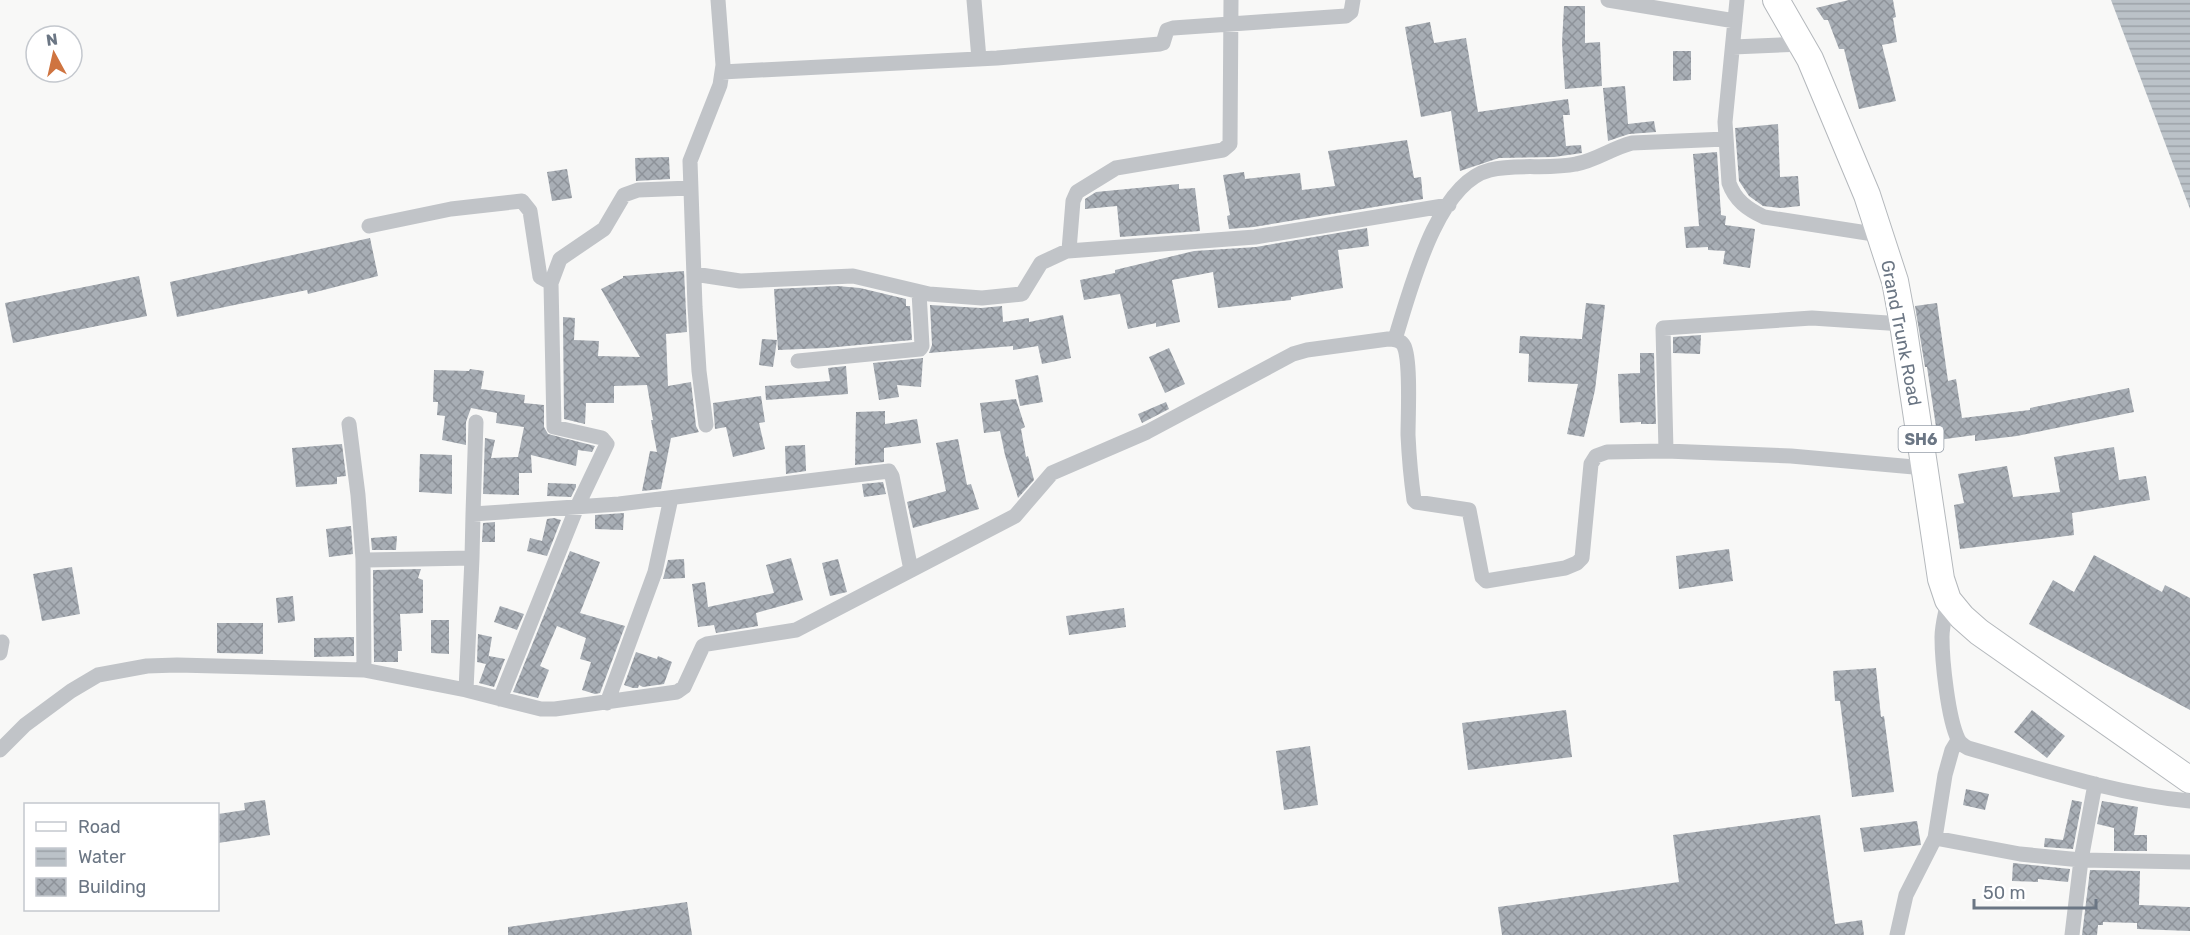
<svg xmlns="http://www.w3.org/2000/svg" width="2190" height="935" viewBox="0 0 2190 935" font-family="Rubik,sans-serif">
	<style>
		.water { fill: url(#water-rules) }
		.building { fill: url(#building-cross-hatch) }
		.lines { fill: none; stroke-linecap: round; stroke-linejoin: round }
		.primary-casing { stroke: #b4b8bc; stroke-width: 28 }
		.minor { stroke: #c1c4c8; stroke-width: 15 }
		.primary { stroke: #fff; stroke-width: 26 }
		.labels { text-anchor: middle; stroke-width: 6; stroke-linejoin: round; paint-order: stroke }
		.shield { fill: #fff; stroke: #979fa9; stroke-width: 1.5 }
		.shield-label { font-size: 16px; font-weight: bold; fill: #6b7684 }
		.street-label { font-size: 18px; fill: #6b7684; stroke: #fff }
	</style>
	<defs>
		<pattern id="water-rules" width="6" height="5" patternUnits="userSpaceOnUse" patternTransform="scale(1.5)"><rect width="6" height="5" fill="#bbc2c8"/><path d="M0 2.5h6" fill="none" stroke="#9ca2a8"/></pattern>
		<pattern id="building-cross-hatch" width="8" height="8" patternUnits="userSpaceOnUse" patternTransform="scale(1.5)"><rect width="8" height="8" fill="#a8aeb5"/><path d="M0 0l8 8M0 8l8-8" fill="none" stroke="#8d9299"/></pattern>
	</defs>
	<rect width="100%" height="100%" fill="#f8f8f7"/>
	<path class="water" d="M2111 0H2190V209Z"/>
	<path class="building" d="M1849 0H1893L1896 17 1893 18 1897 42 1882 45 1896 101 1859 109 1844 49H1839L1828 20H1824L1816 8Z
		M1564 6H1585V43L1600 42 1602 86 1565 89 1562 43Z
		M1430 22 1434 43 1466 38 1478 112 1568 99 1570 115H1563L1566 146 1581 145 1582 153 1554 157 1499 158 1460 171 1451 111 1421 117 1405 27Z
		M1673 51H1691V80L1673 81Z
		M1625 86 1628 124 1654 121 1656 132 1629 134 1608 141 1603 88Z
		M1778 124 1780 177 1798 176 1800 206 1781 208 1763 206 1749 196 1739 181 1735 128Z
		M1407 140 1414 178 1421 177 1423 199 1254 227 1229 229 1227 216 1230 215 1223 175 1244 172 1245 179 1300 173 1302 190 1335 186 1328 151Z
		M1717 152 1721 215 1726 216 1725 225 1755 229 1750 268 1723 264 1725 251 1708 250V247L1686 248 1684 227 1699 226 1693 154Z
		M669 157 670 179 636 181 635 158Z
		M567 169 572 198 552 201 547 172Z
		M1179 184V189L1195 188 1200 231 1120 237 1117 206 1085 209V199L1096 192Z
		M1367 228 1369 246 1338 250 1343 288 1291 297V300L1218 308 1213 272 1172 280 1180 322 1156 327V323L1128 329 1120 294 1084 300 1080 280 1115 273V270L1194 251 1256 247Z
		M370 238 378 276 308 294 307 290 177 317 170 282Z
		M684 271 687 332 666 334 668 386 691 382 696 426 699 432 671 438 661 489 642 491 650 451 657 452 651 420H653L647 385 614 386V403H586L585 424 564 419 563 317 575 318 574 340 599 341 598 356 640 357 601 289 623 278V276Z
		M139 276 147 316 13 343 5 303Z
		M837 286 860 288 906 299V306H910L912 340 826 348 778 350 774 289Z
		M1586 303 1605 305 1595 390 1584 437 1567 434 1578 384 1528 382 1529 354 1519 353 1520 336 1582 339Z
		M1937 303 1948 381 1956 379 1962 418 2030 410V408L2129 388 2134 412 2017 436 1975 441V435L1938 440 1927 367H1925L1915 306Z
		M930 305 981 308 1002 306 1003 322 1029 318V322L1063 315 1071 358 1042 364 1038 346 1013 350V346L929 353 932 345Z
		M1701 335 1700 354 1673 353V337Z
		M762 339 777 340 773 367 759 365Z
		M1169 348 1185 384 1165 393 1149 357Z
		M1640 353H1654L1656 424H1641V422L1620 423 1618 374 1640 373Z
		M923 358 921 387 897 385 899 397 879 400 873 363Z
		M846 366 848 394 766 400 765 386 830 381 828 368Z
		M470 369 484 371 481 389 525 395 524 403 544 405V427L548 434 595 446 592 452 578 450 576 466 531 455 532 473H519V495L483 494 485 438 495 440 491 458 518 457 524 427 496 423 497 413 471 408 466 422V445L442 440 445 416 437 415 438 402H433L434 370 469 371Z
		M1038 375 1043 402 1020 406 1015 380Z
		M761 396 765 422 759 423 765 449 733 457 726 427 715 429 713 403Z
		M1016 399 1025 427 1021 429 1026 457 1028 456 1034 480 1018 498 1005 455 1000 431 984 433 980 403Z
		M1166 402 1169 409 1142 423 1138 414Z
		M885 411V424L917 419 921 443 884 448V462L855 465 856 412Z
		M958 439 967 485 971 484 979 509 913 528 907 502 946 491 936 443Z
		M342 444 346 476 337 477V484L296 487 292 448Z
		M805 445 806 471 786 474 785 446Z
		M2114 447 2119 480 2146 476 2150 500 2072 513 2074 535 1960 549 1954 505 1964 503 1958 474 2007 466 2013 497 2060 492 2054 457Z
		M420 454 452 455V494L419 492Z
		M883 482 886 494 864 497 862 484Z
		M548 483 576 484V487L571 497 547 496Z
		M624 513 623 530 595 529V515Z
		M554 518 561 520 547 556 527 551 530 538 542 541 547 519Z
		M495 522V542H482L483 523Z
		M351 526 353 554 329 557 326 529Z
		M397 536 396 550H372L371 538Z
		M1729 549 1733 581 1679 589 1676 556Z
		M570 551 600 562 580 613 625 626 600 693 595 694 582 690 591 662 580 659 586 638 557 626 540 666 549 670 538 698 513 692Z
		M2094 555 2162 592 2165 585 2190 598V710L2029 624 2053 580 2074 592Z
		M791 558 803 600 756 613 758 626 716 633 714 625 698 627 692 584 705 582 708 607 774 593 766 565Z
		M684 559 685 578 663 579 668 560Z
		M838 559 847 592 830 596 822 563Z
		M72 567 80 614 42 621 33 574Z
		M421 569 418 578 423 580V613L400 614 402 651H398V662H374L373 570Z
		M293 596 295 621 278 623 276 598Z
		M500 606 524 614 517 630 494 622Z
		M1124 608 1126 627 1069 635 1066 616Z
		M431 620H449V654L431 653Z
		M217 623H263V654L217 653Z
		M478 634 492 637 488 660 489 656 505 659 494 687 479 683 486 664 477 662Z
		M354 637V656L314 657V638Z
		M636 652 657 659 658 656 672 662 664 684 643 687 639 685 638 688H633L624 685Z
		M1876 668 1881 717 1884 716 1894 792 1852 797 1840 701H1835L1833 671Z
		M1566 710 1572 757 1468 770 1462 723Z
		M2032 710 2065 736 2047 758 2014 732Z
		M1310 746 1318 805 1284 810 1276 751Z
		M1966 789 1989 794 1985 810 1963 805Z
		M265 800 270 835 218 843V814L245 810 244 803Z
		M2072 800 2082 802 2073 849 2044 847 2045 838 2063 840Z
		M2102 801 2138 807 2134 835H2147V851H2114V828L2097 824Z
		M1820 815 1835 924 1862 920 1864 935H1502L1498 907 1679 882 1673 835Z
		M1917 821 1921 845 1864 852 1860 828Z
		M2013 863 2070 869 2068 882 2038 879V882L2012 881Z
		M2090 870 2140 871 2139 905 2190 907V931L2137 929V923L2103 922V925H2098L2097 935H2082Z
		M687 902 692 935H508V927Z"/>
	<g class="lines">
		<defs>
			<path id="primary" d="M1776 0 1810 59 1867 195 1880 235 1895 281 1903 324 1941 579 1948 600 1962 617 1979 632 2190 780"/>
		</defs>
		<use href="#primary" class="primary-casing"/>
		<path class="minor" d="M974 0 979 59
			M1608 0 1735 21
			M1737 0 1725 122 1729 183C1735 200 1747 209 1764 217L1880 235
			M1733 47 1802 44
			M722 72 997 58 1160 44 1163 43 1167 30 1173 28 1346 16 1351 12 1353 0
			M369 226 451 209 522 201 530 211 540 277 551 283
			M1068 251 1255 237 1449 205
			M694 274 740 281 853 276 929 294 982 298 1022 294 1041 263 1069 250 1073 201 1077 192 1116 168 1223 150 1230 144 1231 0
			M1903 324 1812 318 1663 328 1666 451 1791 456 1925 468
			M1395 339C1410 292 1436 183 1490 170 1517 163 1548 170 1576 164 1595 161 1612 148 1632 143L1726 139
			M798 361 920 349 922 346 919 292
			M349 424 358 495 363 559 367 560 472 558 466 690
			M706 425 699 371 695 307 690 161 720 85 723 65 718 0
			M473 514 476 422
			M472 558 473 514 619 504 889 471 892 476 911 570
			M363 559 364 670
			M1948 600C1946 612 1942 625 1942 637 1942 661 1948 718 1958 739 1960 743 1964 746 1968 748 2041 769 2114 794 2190 801
			M0 653 2 642
			M500 699 577 507 607 444 602 438 554 427 551 283 560 259 604 229 624 195 638 190 691 188
			M607 703 655 572 671 498
			M0 750 25 725 71 691 98 675 147 666 177 665 364 670 466 690 541 709H555L677 692 684 687 703 646 707 644 796 630 1015 516 1052 473 1147 432 1293 354 1307 350 1388 339C1394 339 1401 340 1404 346 1411 361 1408 416 1408 435 1409 456 1411 479 1414 500L1416 502 1469 510 1482 577 1486 581 1565 568 1577 563 1582 558 1591 464 1596 456 1607 452 1666 451
			M1935 838 2020 854 2081 860 2190 862
			M1897 935 1906 895 1935 838 1945 775 1952 750 1958 740
			M2072 935 2081 860 2095 784"/>
		<use href="#primary" class="primary"/>
	</g>
	<g class="labels">
		<rect class="shield" x="1898.5" y="426" width="45" height="26" rx="4.5"/>
		<g class="shield-label">
			<text x="1921" y="445">SH6</text>
		</g>
		<g class="street-label">
			<text transform="translate(1901 333) rotate(79)" y="6">Grand Trunk Road</text>
		</g>
	</g>
	<rect x="24" y="803" width="195" height="108" fill="#ffffff" stroke="#c4c8ce" stroke-width="1.5"/>
	<rect x="36" y="822" width="30" height="9" fill="#ffffff" stroke="#c4c8ce" stroke-width="1.5"/>
	<text x="78" y="833" font-size="18" fill="#6b7684">Road</text>
	<rect x="36" y="848" width="30" height="18" fill="url(#water-rules)" stroke="#c4c8ce" stroke-width="1.5"/>
	<text x="78" y="863" font-size="18" fill="#6b7684">Water</text>
	<rect x="36" y="878" width="30" height="18" fill="url(#building-cross-hatch)" stroke="#c4c8ce" stroke-width="1.5"/>
	<text x="78" y="893" font-size="18" fill="#6b7684">Building</text>
	<g transform="translate(54 54) rotate(352)"><circle r="28" fill="#ffffff" stroke="#c4c8ce" stroke-width="1.5"/>
	<path d="M0-4.5L10 22L0 15L-10 22Z" fill="#cf7440"/>
	<text y="-9" font-size="16" font-weight="bold" text-anchor="middle" fill="#6b7684">N</text>
	</g>
	<path d="M1974 899v9h122v-9" fill="none" stroke="#6b7684" stroke-width="3"/>
	<text x="1983" y="899" font-size="18" fill="#6b7684" stroke="#ffffff" stroke-width="4.5" paint-order="stroke">50 m</text>
</svg>
